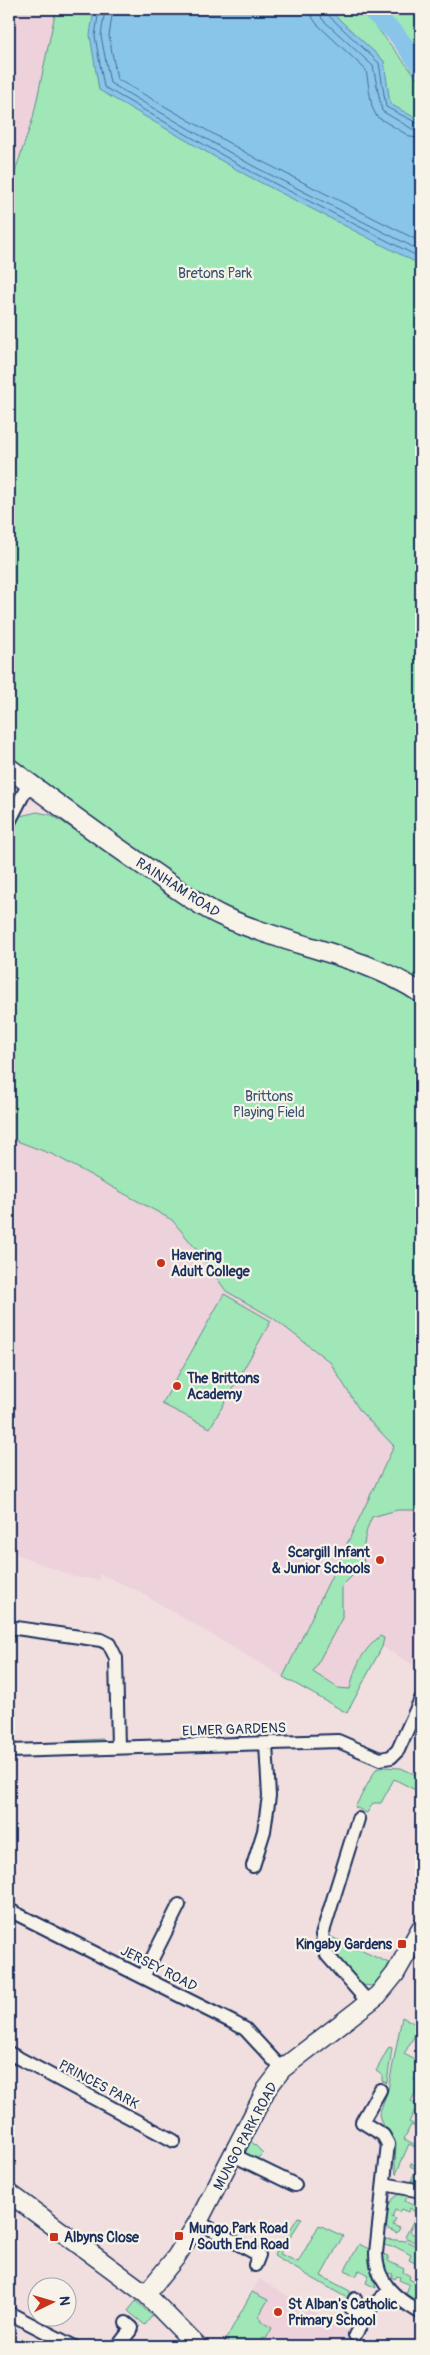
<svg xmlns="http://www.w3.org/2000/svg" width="430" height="2355" viewBox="0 0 430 2355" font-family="Pangolin,sans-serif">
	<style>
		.built { fill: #edd1db }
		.green { fill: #9fe7b6; stroke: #5d8b8a }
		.water { fill: #89c5e9; stroke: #5d89b1 }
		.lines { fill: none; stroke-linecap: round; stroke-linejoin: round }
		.shore { stroke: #476b96; stroke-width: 1 }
		.river { stroke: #89c5e9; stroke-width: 18 }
		.street-casing { stroke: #1b2f5e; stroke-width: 16 }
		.secondary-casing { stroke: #1b2f5e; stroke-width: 21 }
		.primary-casing { stroke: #1b2f5e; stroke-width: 22 }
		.street { stroke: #f7f3e8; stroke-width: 12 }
		.secondary { stroke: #f7f3e8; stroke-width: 18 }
		.primary { stroke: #f7f3e8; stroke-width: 19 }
		.poi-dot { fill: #c8321e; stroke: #f7f3e8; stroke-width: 2 }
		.labels { text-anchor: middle; stroke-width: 4.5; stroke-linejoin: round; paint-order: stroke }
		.park-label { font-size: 14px; fill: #355470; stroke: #f7f3e8 }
		.street-label { font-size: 14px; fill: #1b2f5e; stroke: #f7f3e8 }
		.poi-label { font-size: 14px; font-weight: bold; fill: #1b2f5e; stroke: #f7f3e8; text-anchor: start }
	</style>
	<rect width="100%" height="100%" fill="#f1dfe0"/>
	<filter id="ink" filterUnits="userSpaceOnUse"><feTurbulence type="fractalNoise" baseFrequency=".02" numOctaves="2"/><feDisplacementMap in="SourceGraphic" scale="10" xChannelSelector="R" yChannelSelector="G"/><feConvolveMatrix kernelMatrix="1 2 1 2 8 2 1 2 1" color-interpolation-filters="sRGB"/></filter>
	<g filter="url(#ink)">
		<path class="built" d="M13 9H56L33 118 20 157 9 154V26Z
			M9 1138 54 1155 172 1220 197 1250 226 1291 273 1318 330 1362 360 1411 421 1473V1669L382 1647 347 1713 283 1677 138 1591 100 1574 99 1580 74 1577 9 1551Z
			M259 2279 361 2339 375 2346H222Z"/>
		<path class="green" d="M56 9H362L421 83V988L206 900 44 784 9 756V189L33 118Z
			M379 9H421V52Z
			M37 812 52 815 176 897 244 935 364 974 421 1003V1508L419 1510H397L372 1517C363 1535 362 1553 365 1572L355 1573 342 1586V1618L313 1672 338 1688 350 1689C356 1664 361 1653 380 1636L384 1638 382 1647 347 1713 283 1677 394 1446 360 1411 330 1362 273 1318 226 1291 197 1250 172 1220 54 1155 9 1138V837L20 816Z
			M224 1294 271 1321 210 1428 162 1404Z
			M103 1739V1744L66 1745V1741Z
			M384 1767 401 1768 421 1777V1793L394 1779 381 1803H373L367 1813 355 1807 376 1769Z
			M329 1936 391 1964 373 1986 362 1985 331 1949Z
			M402 2017 420 2026 404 2054 421 2063 414 2080 421 2084V2086H419L411 2101 421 2106V2108L417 2106 409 2122 421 2128V2130L411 2125 404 2139 420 2147 421 2145V2150L409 2144 396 2174 395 2165 396 2144 381 2122 379 2114 388 2090Z
			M389 2047 392 2048 387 2083 382 2081V2075L376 2071Z
			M251 2141 263 2153 255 2161 243 2155Z
			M411 2163 421 2169 420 2179 411 2181 416 2169 410 2166Z
			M400 2194 408 2195 405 2201 415 2206 418 2201 421 2203V2218L418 2216 410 2232 417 2236 414 2242 405 2237 417 2214 410 2208 408 2212 401 2209 399 2212 395 2210 392 2217 396 2219 393 2225 400 2228 397 2233 386 2228C387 2215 386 2199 400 2194Z
			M298 2217 302 2218 280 2254 298 2262 319 2225 343 2236 321 2276 350 2291 347 2298 274 2256Z
			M385 2239 407 2241 421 2249V2263L419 2265 409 2260 411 2255 394 2246 392 2247 384 2245Z
			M359 2244 369 2249 370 2267 376 2288 366 2283 369 2275 359 2270 355 2276 345 2270Z
			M383 2254 388 2256V2261L404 2269 403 2272 410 2276 409 2279 415 2282 421 2271 417 2285 421 2287V2295L418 2294 415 2300 406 2294 409 2285 399 2280 400 2277 397 2276 395 2279 391 2277 393 2274 386 2273Z
			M252 2292 268 2300 258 2317 261 2319 260 2321 272 2328 266 2339 263 2338 258 2346H222Z
			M136 2301 152 2316 145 2325 128 2311Z"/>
		<path class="water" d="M94 9H328L384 61 390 104 421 121V265L248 176 99 90 90 35Z"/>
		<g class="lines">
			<path class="shore" d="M99 9 95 36 104 87 250 171 421 258
				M105 9 101 36 110 83 253 166 421 251
				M113 9 109 36 117 79 257 159 421 242
				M311 9 312 17 317 24 366 70 372 107 377 117 411 137 421 139
				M319 9 322 19 373 66 382 111 414 130 421 131
				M325 9 327 14 379 63 386 107 421 125"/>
			<path class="river" d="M369 9 396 34 421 67"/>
			<defs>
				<path id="street" d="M9 822 29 783
					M9 1627 101 1640 109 1644 116 1658 118 1747
					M9 1751 338 1741 380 1759 391 1757 398 1750 421 1699
					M358 1819 322 1935 327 1955 368 2002
					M253 1866 264 1831 269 1796 266 1744
					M9 1910 236 2024 245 2029 282 2069
					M143 1977 179 1905
					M9 2053 174 2141
					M380 2090 362 2122 383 2135 388 2144 376 2253C376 2284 397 2299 421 2313
					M233 2155 295 2185
					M384 2184 421 2191
					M198 2222 259 2255 255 2265
					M355 2299 351 2308 366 2316
					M9 2313 73 2346
					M355 2335 372 2306 389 2291
					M118 2346 132 2328 126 2323"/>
				<path id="secondary" d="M9 2193 146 2294 197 2346
					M146 2294 176 2257 198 2222 266 2090 282 2069 378 1995 395 1974 421 1928"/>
				<path id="primary" d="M9 768C54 802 100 836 147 868 172 885 196 904 224 917 288 946 362 954 421 993"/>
			</defs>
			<use href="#street" class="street-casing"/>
			<use href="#secondary" class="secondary-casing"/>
			<use href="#primary" class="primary-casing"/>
			<use href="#street" class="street"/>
			<use href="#secondary" class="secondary"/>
			<use href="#primary" class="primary"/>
		</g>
	</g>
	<g class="poi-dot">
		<circle cx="161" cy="1263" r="5"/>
		<circle cx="177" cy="1386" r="5"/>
		<circle cx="380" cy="1560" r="5"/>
		<rect x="397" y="1939" width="10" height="10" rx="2.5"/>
		<rect x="174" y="2231" width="10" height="10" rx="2.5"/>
		<rect x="49" y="2232" width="10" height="10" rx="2.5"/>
		<circle cx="278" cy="2312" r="5"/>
	</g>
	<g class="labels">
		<g class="park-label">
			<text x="215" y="278">Bretons Park</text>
			<text x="269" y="1101">Brittons<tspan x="269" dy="16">Playing Field</tspan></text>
		</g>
		<g class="street-label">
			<text transform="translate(178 887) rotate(33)" y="5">RAINHAM ROAD</text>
			<text transform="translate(234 1729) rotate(-2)" y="5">ELMER GARDENS</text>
			<text transform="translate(159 1968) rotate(27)" y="5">JERSEY ROAD</text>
			<text transform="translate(99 2084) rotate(28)" y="5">PRINCES PARK</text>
			<text transform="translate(245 2136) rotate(-62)" y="5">MUNGO PARK ROAD</text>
		</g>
		<g class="poi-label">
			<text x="171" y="1260">Havering<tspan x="171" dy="16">Adult College</tspan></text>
			<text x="187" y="1383">The Brittons<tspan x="187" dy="16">Academy</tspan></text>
			<text x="370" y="1557" text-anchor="end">Scargill Infant<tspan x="370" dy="16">&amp; Junior Schools</tspan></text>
			<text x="392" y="1949" text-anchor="end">Kingaby Gardens</text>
			<text x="189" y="2233">Mungo Park Road<tspan x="189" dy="16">/ South End Road</tspan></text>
			<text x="64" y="2242">Albyns Close</text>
			<text x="288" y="2309">St Alban's Catholic<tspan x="288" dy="16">Primary School</tspan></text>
		</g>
	</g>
	<rect width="430" height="2355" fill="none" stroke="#f7f3e8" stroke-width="30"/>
	<rect x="15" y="15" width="400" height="2325" fill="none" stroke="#1b2f5e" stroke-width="2" filter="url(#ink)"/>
	<g transform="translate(52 2302) rotate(85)"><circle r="24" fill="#f7f3e8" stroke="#9fa5b1"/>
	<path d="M0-4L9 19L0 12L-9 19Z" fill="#c8321e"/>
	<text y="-8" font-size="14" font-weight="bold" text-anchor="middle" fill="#1b2f5e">N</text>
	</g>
</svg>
